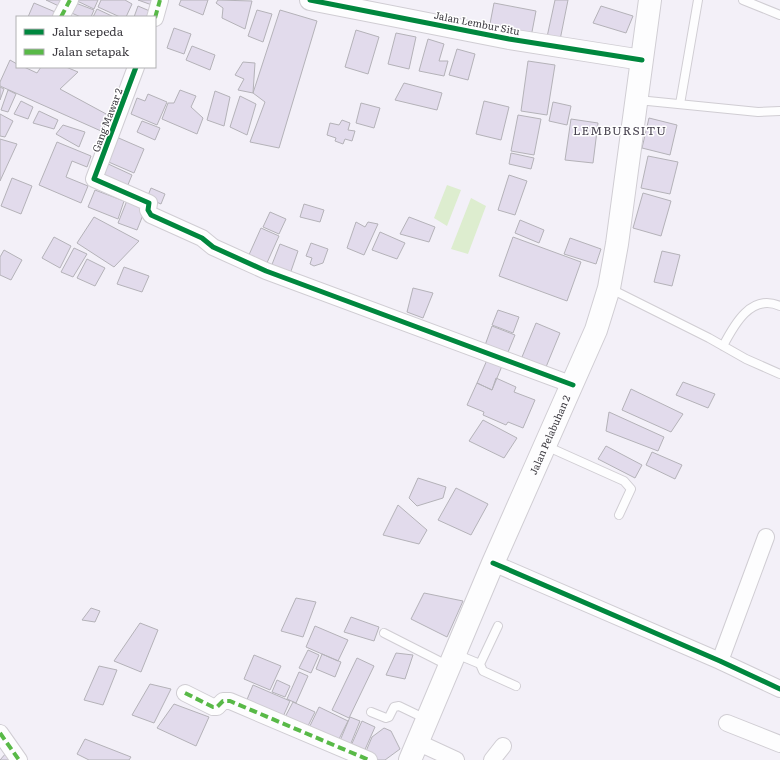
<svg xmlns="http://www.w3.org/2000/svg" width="780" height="760" viewBox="0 0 780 760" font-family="Literata,serif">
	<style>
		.green { fill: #ddedcf }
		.building { fill: #e2dbec; stroke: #b4b2b8 }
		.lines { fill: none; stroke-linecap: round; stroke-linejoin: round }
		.service-casing { stroke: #d0cdd3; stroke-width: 10 }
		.minor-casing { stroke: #d0cdd3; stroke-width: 18 }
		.tertiary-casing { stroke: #d0cdd3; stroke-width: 22 }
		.secondary-casing { stroke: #d0cdd3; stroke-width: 24 }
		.service { stroke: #fdfdfe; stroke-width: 8 }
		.minor { stroke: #fdfdfe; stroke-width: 16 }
		.tertiary { stroke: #fdfdfe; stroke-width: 20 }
		.secondary { stroke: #fdfdfe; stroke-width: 22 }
		.quiet { stroke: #58b947; stroke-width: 4; stroke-dasharray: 8 4; stroke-linecap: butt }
		.cycleway-casing { stroke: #fff; stroke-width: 8 }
		.cycleway { stroke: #00873e; stroke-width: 5 }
		.labels { text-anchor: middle; stroke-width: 3; stroke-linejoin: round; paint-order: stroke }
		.street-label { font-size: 10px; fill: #3d3b41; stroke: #fff }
		.quarter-label { font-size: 12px; letter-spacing: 1px; fill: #494451; stroke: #fff }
	</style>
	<rect width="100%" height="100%" fill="#f3f0f8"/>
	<path class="green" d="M447 185 461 190 447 226 434 218Z
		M471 198 486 206 468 254 451 249Z"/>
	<path class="building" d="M46 0H67L63 8Z
		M75 0H98L94 9Z
		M101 0H125L132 4 126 17H120L98 7Z
		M138 0H153L152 5Z
		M181 0H208L203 15 179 5Z
		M218 0 252 1 245 29 222 18 223 8 216 3Z
		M555 0H568L560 40 547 37Z
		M73 2 94 10 91 17H81L69 12Z
		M34 3 60 14 58 17H28Z
		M494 3 536 11 531 37 489 29Z
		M138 6 152 12 150 17H134Z
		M601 6 633 16 626 33 593 23Z
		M97 9 114 17H93Z
		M257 10 272 14 263 42 248 36Z
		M280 10 317 21 279 148 250 142 265 102 253 93Z
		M174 28 191 34 184 54 167 48Z
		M356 30 379 37 368 74 345 67Z
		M396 33 416 37 409 69 388 64Z
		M428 39 444 44 439 61H448L444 76 419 71Z
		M192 46 215 55 210 70 186 60Z
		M457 49 475 54 468 80 449 75Z
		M10 60 17 64V67H24L37 73 41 67H66L78 72 60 89 108 115 101 131 0 86V82Z
		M528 61 555 65 547 115 521 111Z
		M243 62 255 63 253 93 238 90 244 79 235 75Z
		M404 83 442 93 437 110 395 100Z
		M0 87 4 89 0 100Z
		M8 90 16 94 8 112 1 110Z
		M180 90 196 96 191 107 203 118 197 134 162 119 168 103H174Z
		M215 91 230 97 224 126 207 120Z
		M148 94 167 102 157 125 131 114 137 98 145 101Z
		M240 96 256 104 247 135 230 127Z
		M21 101 33 107 28 119 14 114Z
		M484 101 509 107 501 140 476 134Z
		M553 102 571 106 567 125 549 121Z
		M361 103 380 108 374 128 356 123Z
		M39 111 58 120 54 129 33 123Z
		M0 114 13 121 5 137 0 136Z
		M518 115 541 119 534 155 511 151Z
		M649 118 677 125 670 155 642 148Z
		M571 119 598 123 593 163 565 160Z
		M342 120 350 123 348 130 355 131 352 141 345 139 343 144 335 141 336 138 327 135 330 123 339 125Z
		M142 121 160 128 155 140 137 132Z
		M63 125 85 132 79 147 56 134Z
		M114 136 144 149 134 173 104 160Z
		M0 139 17 144 0 181Z
		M57 142 91 156 87 167 72 161 66 177 88 186 81 203 39 185Z
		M511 153 534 158 531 169 509 164Z
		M648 156 678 162 670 194 641 188Z
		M104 162 132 175 125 192 97 179Z
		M509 175 527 181 515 215 498 210Z
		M12 178 32 186 21 214 1 206Z
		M151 188 165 194 161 204 147 198Z
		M95 190 124 201 118 219 88 207Z
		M643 193 671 201 661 236 633 228Z
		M128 198 147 205 137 230 118 223Z
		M304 204 324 210 320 222 300 217Z
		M270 212 286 219 279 234 263 227Z
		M94 217 139 241 114 267 77 243Z
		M409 217 435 227 429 242 400 234Z
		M520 220 544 230 539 243 515 233Z
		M356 222 365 227 368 222 378 224 364 255 347 248Z
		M261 228 279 236 266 265 248 257Z
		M380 232 405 243 397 259 372 250Z
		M54 237 71 246 60 268 42 258Z
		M513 237 581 262 567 301 499 276Z
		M570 238 601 249 596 264 564 254Z
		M311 243 328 249 323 263 314 266 310 264 312 258 306 256Z
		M280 244 298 251 290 274 271 267Z
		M74 248 87 254 73 277 61 272Z
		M4 250 22 260 11 280 0 275V257Z
		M662 251 680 255 672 286 654 282Z
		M87 259 105 268 95 286 77 278Z
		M124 267 149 276 142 292 117 284Z
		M413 288 433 293 423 318 407 312Z
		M498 310 519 317 513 333 492 325Z
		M536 323 560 333 546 367 522 357Z
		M492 326 515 335 506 357 484 348Z
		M487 360 502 366 492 390 477 383Z
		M496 378 516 387 514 392 535 400 523 428 508 422 506 425 483 415 484 412 467 405 477 383 492 390Z
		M683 382 715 394 708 408 676 395Z
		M631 389 683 414 671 432 622 410Z
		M609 412 664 437 658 451 606 431Z
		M483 420 517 438 504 458 469 441Z
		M606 446 642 465 635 478 598 459Z
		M652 452 682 465 675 479 646 465Z
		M418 478 446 487 443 498 417 506 409 498Z
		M456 488 488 504 471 535 438 520Z
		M398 505 427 530 419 544 383 535Z
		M424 593 463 601 447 637 411 619Z
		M296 598 316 602 303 637 281 631Z
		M91 608 100 611 95 622 82 620Z
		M351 617 379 627 374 641 344 632Z
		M140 623 158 630 141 672 114 661Z
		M315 626 348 640 338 661 306 647Z
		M308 650 319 655 311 673 299 668Z
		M396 653 413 655 405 679 386 675Z
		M322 654 341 662 335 677 316 669Z
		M254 655 281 666 270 690 244 679Z
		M357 658 374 666 349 718 332 710Z
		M99 666 117 670 103 705 84 700Z
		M299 672 308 676 296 703 287 699Z
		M277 680 290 686 285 697 272 692Z
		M150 684 171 689 154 723 132 715Z
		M253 685 290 701 282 719 246 702Z
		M293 702 315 712 306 730 284 719Z
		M174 704 209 717 196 746 157 728Z
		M319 707 348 721 337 743 308 730Z
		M350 717 360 721 349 748 339 743Z
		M362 721 375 727 363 754 350 748Z
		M384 728 391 731 400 749 385 760H373L364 756 372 737Z
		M85 739 131 757 129 760H89L77 754Z
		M7 752 14 760H0Z"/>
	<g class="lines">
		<defs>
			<path id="service" d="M743 0 780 15
				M638 100 758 112 780 111
				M680 104 698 0
				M609 288 709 338 746 359 780 374
				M723 346C734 325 751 293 780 306
				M546 446 624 481 631 489 619 515
				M384 633 449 666
				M456 654 480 664 483 671 516 686
				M480 664 498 626
				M371 712 386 718 389 717 394 707 399 706 426 719"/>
			<path id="minor" d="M61 17 70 0
				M155 18 160 0
				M136 67 94 179 149 203 148 210 151 215 202 238 213 247 266 271 573 385
				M493 563 720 661 780 689
				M720 661 766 537
				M185 693 213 707H217L223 701H230L369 760
				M727 723 780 744
				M0 733 19 760
				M417 742 456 760
				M492 760 503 746"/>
			<path id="tertiary" d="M310 0 509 39 642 60"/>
			<g id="secondary">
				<path id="s1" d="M410 760 493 563 596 330 609 288 617 244 650 0"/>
			</g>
		</defs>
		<use href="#service" class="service-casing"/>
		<use href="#minor" class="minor-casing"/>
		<use href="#tertiary" class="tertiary-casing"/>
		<use href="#secondary" class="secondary-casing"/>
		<use href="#service" class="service"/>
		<use href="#minor" class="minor"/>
		<use href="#tertiary" class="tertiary"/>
		<use href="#secondary" class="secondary"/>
		<path class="quiet" d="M61 17 70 0
			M155 18 160 0
			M185 693 213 707H217L223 701H230L369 760
			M0 733 19 760"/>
		<defs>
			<path id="cycleway" d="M310 0 509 39 642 60
				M136 67 94 179 149 203 148 210 151 215 202 238 213 247 266 271 573 385
				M493 563 720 661 780 689"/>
		</defs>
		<use href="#cycleway" class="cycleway-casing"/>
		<use href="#cycleway" class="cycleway"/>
	</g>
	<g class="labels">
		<g class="street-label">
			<text transform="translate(477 23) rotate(11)" y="4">Jalan Lembur Situ</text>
			<text transform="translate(107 120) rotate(-69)" y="4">Gang Mawar 2</text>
			<text dy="4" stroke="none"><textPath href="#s1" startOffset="354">Jalan Pelabuhan 2</textPath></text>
		</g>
		<g class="quarter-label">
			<text x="620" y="135">LEMBURSITU</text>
		</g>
	</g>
	<rect x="16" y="16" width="140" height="52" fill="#ffffff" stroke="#b1b1b3"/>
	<rect x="24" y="29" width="20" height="6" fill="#00873e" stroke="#b1b1b3"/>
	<text x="52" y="36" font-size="12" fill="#3d3b41">Jalur sepeda</text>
	<rect x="24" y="49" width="20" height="6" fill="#58b947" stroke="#b1b1b3"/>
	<text x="52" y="56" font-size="12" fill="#3d3b41">Jalan setapak</text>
</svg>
